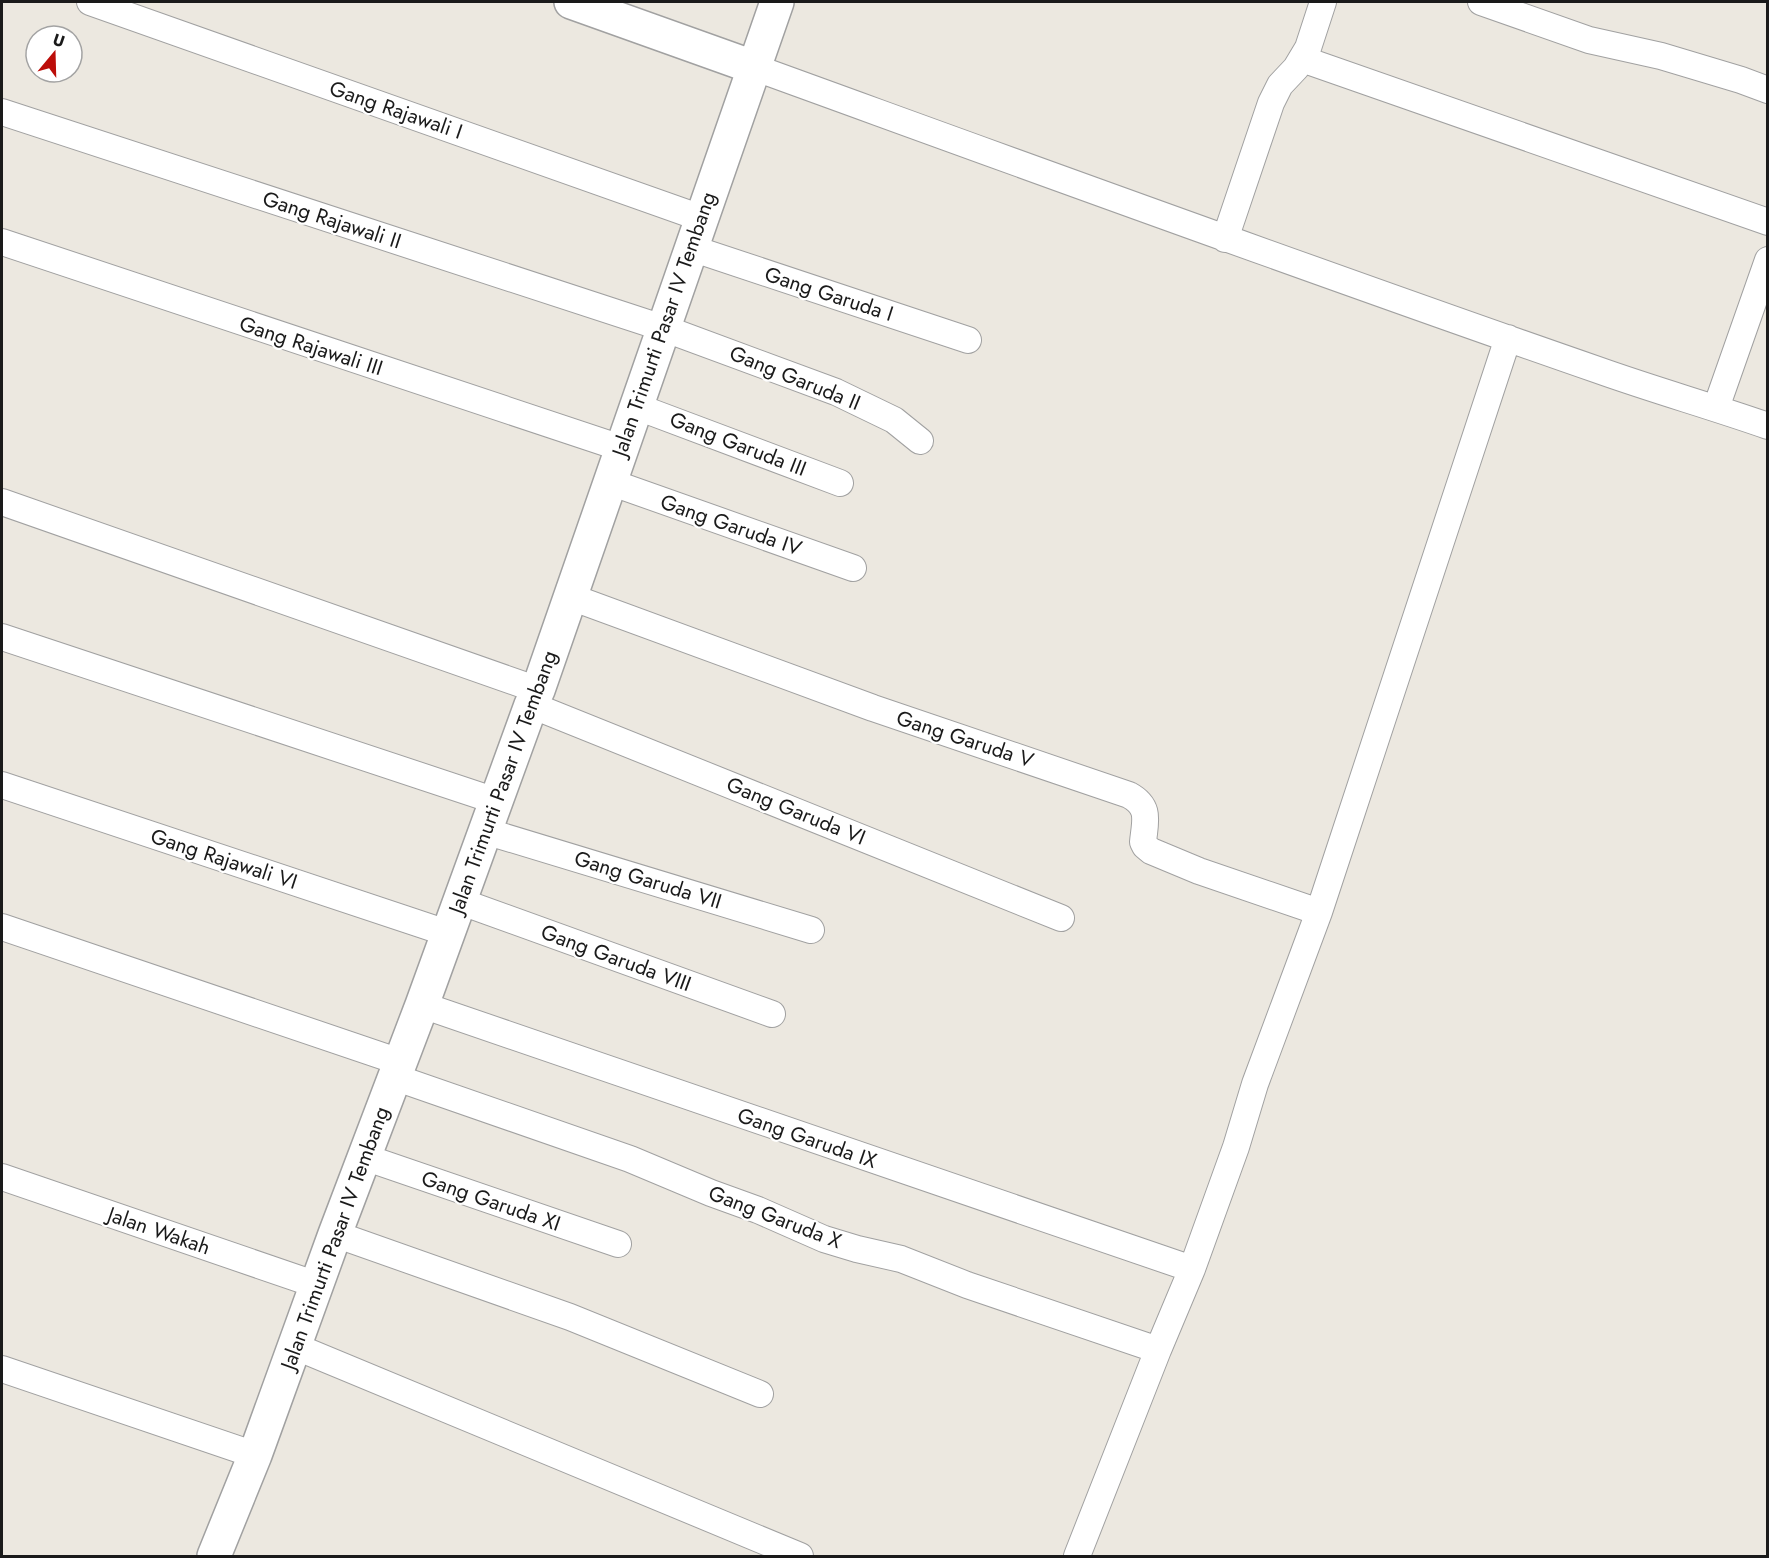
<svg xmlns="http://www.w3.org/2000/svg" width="1769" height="1558" viewBox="0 0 1769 1558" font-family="Jost,sans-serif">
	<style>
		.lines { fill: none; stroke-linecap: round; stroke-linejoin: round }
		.minor-casing { stroke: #a1a1a1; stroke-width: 28 }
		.tertiary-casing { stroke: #a1a1a1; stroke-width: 36 }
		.minor { stroke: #fff; stroke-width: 26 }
		.tertiary { stroke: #fff; stroke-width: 33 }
		.labels { text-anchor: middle; stroke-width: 4.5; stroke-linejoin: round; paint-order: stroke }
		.street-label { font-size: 21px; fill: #1a1a1a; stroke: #fff }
	</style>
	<rect width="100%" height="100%" fill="#ece8e0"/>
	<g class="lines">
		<defs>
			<path id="minor" d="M90 2 701 218
				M1481 2 1589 40 1661 56 1741 80 1768 90
				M1302 59 1768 222
				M753 67C1034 169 1315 272 1598 370 1654 390 1711 406 1768 426
				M2 112 663 328 836 392 894 420 920 441
				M1225 239 1271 103 1280 85 1296 68 1308 48 1323 2
				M2 242 621 448
				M691 248 968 340
				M635 406 840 483
				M1716 408 1768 260
				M610 482 853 568
				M2 502 538 690
				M571 597 873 708 1129 795C1151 807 1145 821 1143 842L1145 846 1151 851 1199 871 1319 912
				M2 637 496 801
				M531 705 1061 918
				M2 785 447 933
				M485 831 811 930
				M459 901 772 1014
				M2 927 400 1062
				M422 1005 1192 1269
				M394 1077 630 1159 711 1193 758 1210 824 1239 857 1249 901 1259 967 1285 1158 1350
				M364 1157 618 1244
				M2 1177 317 1285
				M335 1234 570 1317 760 1394
				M294 1346 800 1556
				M2 1369 255 1455
				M1077 1556 1158 1350 1192 1269 1236 1147 1255 1084 1319 912 1508 338"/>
			<path id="tertiary" d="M571 2 753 67
				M214 1556 255 1455 335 1234 422 1005 531 705 538 690 777 2"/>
		</defs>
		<use href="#minor" class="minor-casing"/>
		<use href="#tertiary" class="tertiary-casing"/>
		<use href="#minor" class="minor"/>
		<use href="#tertiary" class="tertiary"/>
	</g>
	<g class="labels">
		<g class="street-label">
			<text transform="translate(396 110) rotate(19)" y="7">Gang Rajawali I</text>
			<text transform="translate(332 220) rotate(18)" y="7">Gang Rajawali II</text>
			<text transform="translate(829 294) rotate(18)" y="7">Gang Garuda I</text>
			<text transform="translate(664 324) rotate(-71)" y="7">Jalan Trimurti Pasar IV Tembang</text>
			<text transform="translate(311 346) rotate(18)" y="7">Gang Rajawali III</text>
			<text transform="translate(795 378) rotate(22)" y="7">Gang Garuda II</text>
			<text transform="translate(738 444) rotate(21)" y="7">Gang Garuda III</text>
			<text transform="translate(731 525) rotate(19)" y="7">Gang Garuda IV</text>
			<text transform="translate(965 739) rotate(18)" y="7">Gang Garuda V</text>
			<text transform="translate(503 782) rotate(-70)" y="7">Jalan Trimurti Pasar IV Tembang</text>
			<text transform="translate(796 811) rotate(22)" y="7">Gang Garuda VI</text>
			<text transform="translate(224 859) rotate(18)" y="7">Gang Rajawali VI</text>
			<text transform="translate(648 880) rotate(17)" y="7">Gang Garuda VII</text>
			<text transform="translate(616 958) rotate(20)" y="7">Gang Garuda VIII</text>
			<text transform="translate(807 1138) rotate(19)" y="7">Gang Garuda IX</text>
			<text transform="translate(491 1201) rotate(19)" y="7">Gang Garuda XI</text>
			<text transform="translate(775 1217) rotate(21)" y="7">Gang Garuda X</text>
			<text transform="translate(159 1231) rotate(19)" y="7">Jalan Wakah</text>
			<text transform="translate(335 1238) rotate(-70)" y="7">Jalan Trimurti Pasar IV Tembang</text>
		</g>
	</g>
	<rect width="1769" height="1558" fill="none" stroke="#1a1a1a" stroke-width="6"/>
	<g transform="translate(54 54) rotate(19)"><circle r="28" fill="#ffffff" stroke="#a3a3a3" stroke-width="1.5"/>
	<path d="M0-4.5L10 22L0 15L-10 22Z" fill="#bc0d09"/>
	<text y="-9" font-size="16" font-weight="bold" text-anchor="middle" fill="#1a1a1a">U</text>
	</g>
</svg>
